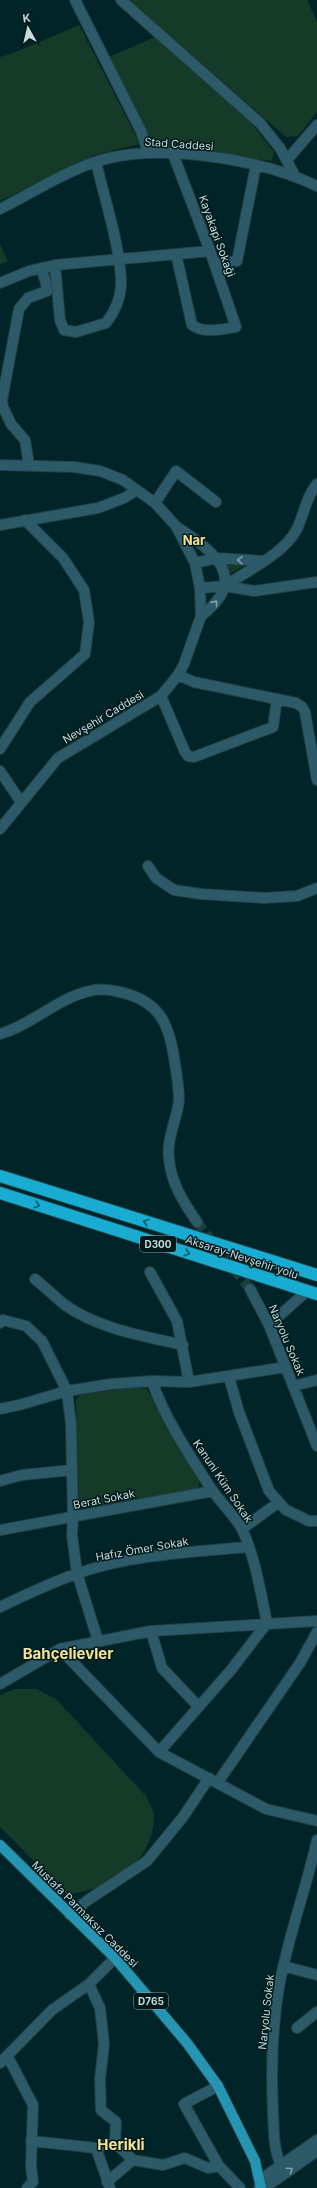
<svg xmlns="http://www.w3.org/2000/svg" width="317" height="2188" viewBox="0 0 317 2188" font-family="Inter,sans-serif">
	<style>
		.green { fill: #163a28 }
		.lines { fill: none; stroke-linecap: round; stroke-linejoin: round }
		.minor-tunnel { stroke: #1e3f42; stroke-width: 10; stroke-dasharray: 10 5; stroke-linecap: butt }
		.minor-casing { stroke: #204144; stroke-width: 12 }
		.major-casing { stroke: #204144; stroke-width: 12 }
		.highway-casing { stroke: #204144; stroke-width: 14 }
		.minor { stroke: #2c5a69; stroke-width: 10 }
		.major { stroke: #2695b4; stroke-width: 10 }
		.highway { stroke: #18acd2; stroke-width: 12 }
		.oneway { stroke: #81a1a8 }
		.oneway2 { stroke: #0b5c6e }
		.labels { text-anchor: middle; stroke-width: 3; stroke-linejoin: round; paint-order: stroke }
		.shield { fill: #001a1c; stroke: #8ba1a2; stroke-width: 1 }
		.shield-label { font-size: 10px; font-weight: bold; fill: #c7dbdc }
		.street-label { font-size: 11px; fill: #c7dbdc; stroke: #001a1c }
		.quarter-label { font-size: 13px; font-weight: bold; fill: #f4e394; stroke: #001a1c }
		.district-label { font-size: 15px; font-weight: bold; fill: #f4e394; stroke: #001a1c }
	</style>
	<rect width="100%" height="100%" fill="#002427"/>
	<path class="green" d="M128 0H307L317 21V112L298 136 286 137Z
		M79 25 140 144 94 155 0 201V57L11 54Z
		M155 37 246 116 274 152 272 161 153 145 109 57Z
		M0 244 8 261 0 265Z
		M227 565H246L229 574Z
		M135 1387 147 1389 199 1476V1487L194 1491 86 1508 79 1505 76 1400 80 1395 86 1394Z
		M15 1689H37L57 1700 146 1796C149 1802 154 1810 154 1816 154 1848 131 1875 102 1886 91 1890 78 1892 67 1895L0 1827V1695Z"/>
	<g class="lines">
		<path class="minor-tunnel" d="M197 1222 250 1289"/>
		<defs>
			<path id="minor" d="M75 0 141 131 148 152
				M121 0 260 123 280 148 295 176
				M173 154 210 251 236 327C222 329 204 334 192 325L176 254
				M287 160 317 125
				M0 209C32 193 64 172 98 161 159 142 260 159 317 186
				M215 264 237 261 256 165
				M55 265 60 320 64 330 76 332 106 323C114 313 120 299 121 286 122 252 104 197 96 162
				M0 283 29 271 55 265 210 251
				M0 465 74 467 100 471 123 480 155 503 176 526 195 563 200 588 201 616 184 664 178 675 161 696 58 758 0 829
				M29 465 25 440 11 424 3 407 2 400 19 309 28 298 47 291 46 283 41 268
				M155 503 176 471 216 502
				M0 525 98 508 124 498 137 490
				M177 527C213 551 251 578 201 616
				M195 563 217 558 262 561
				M225 586C248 570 284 554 297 529 304 514 306 497 317 484
				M200 588 225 586 254 591 317 582
				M178 675 194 682 296 703 302 707 305 712 317 780
				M161 696 185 752 188 756 194 757 273 727 277 699
				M0 749 30 702 85 654 89 622 84 590 63 558 25 520
				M0 771 21 802
				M148 866 156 878 174 890 201 894 264 898 297 896 317 888
				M0 1034C32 1025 57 998 90 991 100 988 110 990 120 992 161 1001 170 1026 175 1064 177 1076 179 1088 179 1100 177 1120 166 1139 169 1159 171 1183 184 1203 197 1222
				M150 1272 177 1321 189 1382
				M35 1279C45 1287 55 1297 65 1305 99 1329 144 1336 183 1345
				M250 1289 269 1325 317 1446
				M0 1323 3 1320 26 1326 42 1341 67 1391 71 1424 73 1518 72 1535 77 1573 98 1641
				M269 1325 307 1291
				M229 1377 239 1412 269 1491 286 1510 309 1521H317
				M152 1381C165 1419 190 1456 212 1490 221 1503 234 1515 242 1529 255 1556 261 1594 267 1623L231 1670 159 1752
				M293 1386 317 1380
				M0 1409 19 1405 67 1391 111 1384 152 1381 189 1382 286 1367
				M0 1481 22 1475 72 1470
				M242 1529 279 1502
				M0 1530 213 1491
				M0 1607C25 1595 50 1583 76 1574 128 1555 192 1552 248 1547
				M151 1631 162 1668 198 1706
				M60 1649 159 1752 266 1809 317 1821
				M0 1684 60 1649 151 1631 317 1621
				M218 1782 300 1663 317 1632
				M70 1915 88 1900 147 1861 183 1817 209 1778
				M283 1966 317 1975
				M89 1984 100 2008 104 2044 100 2079 101 2110 116 2122 115 2143 133 2160 163 2165 185 2158 208 2168 219 2166
				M297 2028 317 2012
				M8 2057 33 2105 31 2166 33 2182 27 2188
				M0 2063 52 2010 89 1984 115 1958
				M218 2086 184 2104 219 2166 240 2188
				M31 2141 96 2148 115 2143
				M96 2148 110 2188
				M281 2165C273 2149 274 2130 273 2112 271 2071 272 2028 279 1987 288 1937 306 1889 317 1840
				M107 2182 133 2160
				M261 2186 270 2184 317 2151
				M259 2188 267 2175 317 2140"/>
			<path id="major" d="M0 1845 115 1958 187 2043 218 2086 255 2161 261 2188"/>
			<path id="highway" d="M0 1176 317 1275
				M0 1193 317 1294"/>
		</defs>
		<use href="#minor" class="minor-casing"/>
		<use href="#major" class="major-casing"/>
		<use href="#highway" class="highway-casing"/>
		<use href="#minor" class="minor"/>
		<use href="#major" class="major"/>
		<use href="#highway" class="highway"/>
	</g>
	<defs><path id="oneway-chevron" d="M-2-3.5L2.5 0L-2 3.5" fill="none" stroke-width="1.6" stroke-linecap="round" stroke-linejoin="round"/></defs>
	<g class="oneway">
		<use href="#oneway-chevron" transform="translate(240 560) rotate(-176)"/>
		<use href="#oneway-chevron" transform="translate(215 603) rotate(-51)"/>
		<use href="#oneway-chevron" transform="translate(290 2170) rotate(-35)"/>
	</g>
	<g class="oneway2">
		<use href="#oneway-chevron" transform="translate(37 1205) rotate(18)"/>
		<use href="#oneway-chevron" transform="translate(146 1222) rotate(-163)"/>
		<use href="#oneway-chevron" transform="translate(187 1253) rotate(18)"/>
	</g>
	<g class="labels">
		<g class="shield">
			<rect x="140" y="1236" width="36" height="16" rx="3"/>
			<rect x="134" y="1993" width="34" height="16" rx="3"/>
		</g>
		<g class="shield-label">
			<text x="158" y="1248">D300</text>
			<text x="151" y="2005">D765</text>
		</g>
		<g class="street-label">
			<text transform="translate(179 144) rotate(4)" y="4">Stad Caddesi</text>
			<text transform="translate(217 236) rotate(70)" y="4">Kayakapi Sokaği</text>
			<text transform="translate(103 717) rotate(-31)" y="4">Nevşehir Caddesi</text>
			<text transform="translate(242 1257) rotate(18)" y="4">Aksaray-Nevşehir yolu</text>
			<text transform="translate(287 1340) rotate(67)" y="4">Naryolu Sokak</text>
			<text transform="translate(223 1481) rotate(56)" y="4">Kanuni Küm Sokak</text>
			<text transform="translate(104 1499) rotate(-11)" y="4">Berat Sokak</text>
			<text transform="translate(142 1549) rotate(-10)" y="4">Hafız Ömer Sokak</text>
			<text transform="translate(85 1914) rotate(45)" y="4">Mustafa Parmaksız Caddesi</text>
			<text transform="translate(266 2012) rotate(-84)" y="4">Naryolu Sokak</text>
		</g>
		<g class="quarter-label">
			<text x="194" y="545">Nar</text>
		</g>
		<g class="district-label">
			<text x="68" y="1659">Bahçelievler</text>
			<text x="121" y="2150">Herikli</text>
		</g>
	</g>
	<g transform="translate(28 28) rotate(352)" stroke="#001a1c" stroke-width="3" paint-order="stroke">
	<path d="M0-3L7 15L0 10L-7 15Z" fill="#c7dbdc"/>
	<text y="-6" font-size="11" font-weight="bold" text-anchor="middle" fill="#c7dbdc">K</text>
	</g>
</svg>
